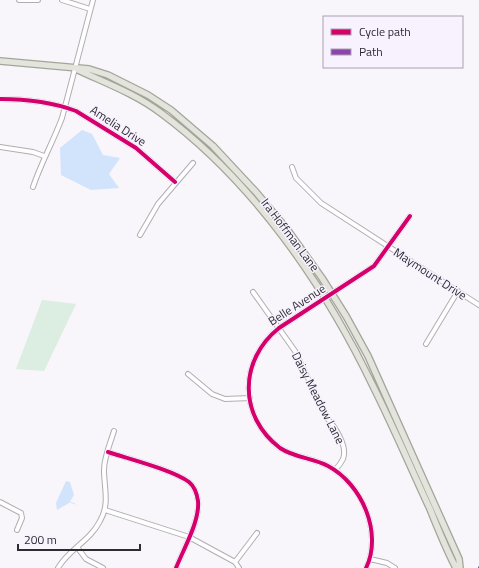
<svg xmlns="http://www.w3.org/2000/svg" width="479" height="568" viewBox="0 0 479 568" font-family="'Titillium Web',sans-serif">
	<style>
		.green { fill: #dcede1 }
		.water { fill: #d2e4fb }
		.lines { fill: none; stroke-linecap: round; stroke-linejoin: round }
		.stream { stroke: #d2e4fb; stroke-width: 1 }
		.minor-casing { stroke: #b0aeb3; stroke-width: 6 }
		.major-casing { stroke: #a4a59a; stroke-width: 8 }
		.minor { stroke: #fefefe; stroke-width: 4 }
		.major { stroke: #e3e4dc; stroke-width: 5.5 }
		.quiet { stroke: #8e44ad; stroke-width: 3; stroke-dasharray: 6 3; stroke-linecap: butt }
		.cycleway-casing { stroke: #f7f2fe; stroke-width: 6 }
		.cycleway { stroke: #d6006c; stroke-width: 4 }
		.labels { text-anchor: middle; stroke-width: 3; stroke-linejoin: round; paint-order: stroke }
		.street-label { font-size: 12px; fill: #2e2b33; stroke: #f7f2fe }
	</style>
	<rect width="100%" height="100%" fill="#f8f5fb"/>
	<path class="green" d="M42 300 76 304 44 371 16 369Z"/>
	<path class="water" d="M82 130 92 134 103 155 120 158 109 174 119 188 91 190 61 175 60 148Z
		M66 481 70 482 74 495 69 503 57 510 56 503Z"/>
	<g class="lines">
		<path class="stream" d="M70 502 75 504"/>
		<defs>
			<path id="minor" d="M19 0H38
				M62 0 90 9
				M0 99C26 99 52 102 76 111L136 148 175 182
				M0 147 33 152 44 156
				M292 167 296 178 321 203 479 305
				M33 187C41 163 53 142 62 118L93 0
				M140 235 158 204 193 163
				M253 292 295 351 327 418C335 427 348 446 343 459 341 463 338 467 335 470
				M426 344 458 291
				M188 374 212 394 225 399 250 398
				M108 452C129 459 173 470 189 482 195 487 197 494 198 501 200 521 183 550 176 568
				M0 502 21 513 22 518 17 530
				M105 510 189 537 235 562 239 568
				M77 547 86 559 103 568
				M370 559 387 563 395 568
				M235 562 257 533
				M58 568C69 549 90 541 100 521 110 504 104 488 104 470 104 457 110 444 114 431
				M366 568C383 533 362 484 328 466 313 458 295 458 280 448 238 416 239 360 279 328L374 266 410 216"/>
			<path id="major" d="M0 61 89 69 108 75 148 95 171 110 213 146 256 192 287 229 322 278 346 316 368 356 459 559 460 568
				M78 70C106 83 136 94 161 113 253 181 324 284 373 386 393 426 411 468 430 509 438 529 446 549 456 568"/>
		</defs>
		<use href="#minor" class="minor-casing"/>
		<use href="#major" class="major-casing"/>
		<use href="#minor" class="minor"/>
		<use href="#major" class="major"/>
		<path class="quiet" d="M478 568H479"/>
		<defs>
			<path id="cycleway" d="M0 99C26 99 52 102 76 111L136 148 175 182
				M108 452C129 459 173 470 189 482 195 487 197 494 198 501 200 521 183 550 176 568
				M366 568C383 533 362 484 328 466 313 458 295 458 280 448 238 416 239 360 279 328L374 266 410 216"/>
		</defs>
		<use href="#cycleway" class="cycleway-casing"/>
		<use href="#cycleway" class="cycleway"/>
	</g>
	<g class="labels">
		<g class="street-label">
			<text transform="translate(118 126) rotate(33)" y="4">Amelia Drive</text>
			<text transform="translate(290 235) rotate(53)" y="4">Ira Hoffman Lane</text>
			<text transform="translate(430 274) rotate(33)" y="4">Maymount Drive</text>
			<text transform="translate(297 305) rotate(-33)" y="4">Belle Avenue</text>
			<text transform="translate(318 398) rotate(63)" y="4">Daisy Meadow Lane</text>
		</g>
	</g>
	<rect x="323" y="16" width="140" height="52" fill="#f7f2fe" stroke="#a7a2ad"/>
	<rect x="331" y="29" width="20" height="6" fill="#d6006c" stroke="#a7a2ad"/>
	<text x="359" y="36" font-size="12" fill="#2e2b33">Cycle path</text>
	<rect x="331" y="49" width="20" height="6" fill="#8e44ad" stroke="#a7a2ad"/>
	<text x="359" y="56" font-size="12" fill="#2e2b33">Path</text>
	<path d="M18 544v6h122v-6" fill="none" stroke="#2e2b33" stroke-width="2"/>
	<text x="24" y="544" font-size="12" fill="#2e2b33" stroke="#f7f2fe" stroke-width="3" paint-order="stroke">200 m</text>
</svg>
